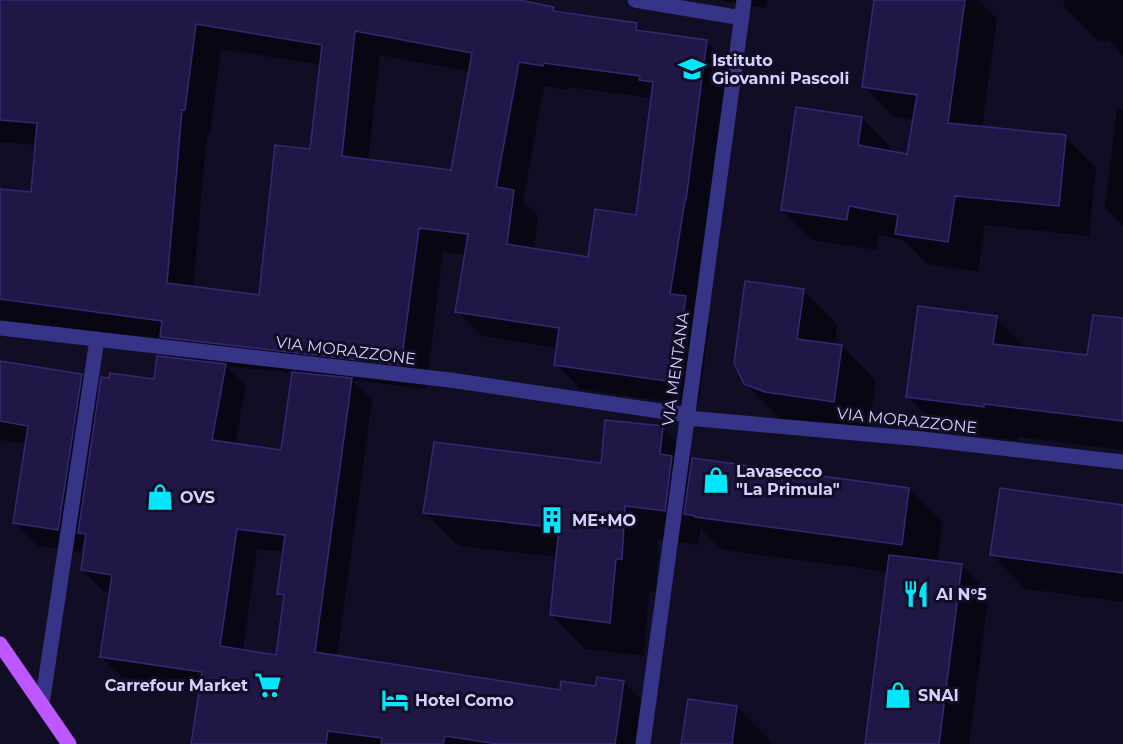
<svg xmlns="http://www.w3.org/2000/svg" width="1123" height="744" viewBox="0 0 1123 744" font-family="Montserrat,sans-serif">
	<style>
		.shadow { fill: #0007; fill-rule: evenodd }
		.building { fill: #201747; stroke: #352874; stroke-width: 1.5; fill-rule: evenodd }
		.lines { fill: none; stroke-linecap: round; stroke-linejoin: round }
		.minor { stroke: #363487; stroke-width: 15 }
		.major { stroke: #bd57ff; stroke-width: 15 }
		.labels { text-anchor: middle; stroke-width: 6; stroke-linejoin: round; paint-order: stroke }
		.poi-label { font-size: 16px; font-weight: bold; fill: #d4d0ff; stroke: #100d24; text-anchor: start }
		.street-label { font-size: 16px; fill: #d4d0ff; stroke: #100d24 }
	</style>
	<rect width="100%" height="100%" fill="#100d24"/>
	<path class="shadow" d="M0 0H510L553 8 559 13 636 24 645 33 706 41 731 66 696 309 710 323 698 406 580 389 556 364 558 348 482 336 457 311 466 255 443 252 426 389 352 380 372 401 337 657 561 692 624 682 644 703 638 744H193L201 689 122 677 101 657 111 592 103 591 82 570 87 540 84 537 81 552 38 546 15 523 27 444 0 440V363L81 375 100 394 156 381 186 361 168 343 0 327V190L32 194 36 145 0 142ZM221 49 321 65 312 150 260 297 193 288 207 134H210ZM380 55 470 72 452 172 368 161ZM544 86 568 90V87L653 98 638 217 589 259 534 249 538 216 523 201ZM225 366 293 373 282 451 235 445 246 386ZM257 549 284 552 279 593 285 600 277 656 243 651Z
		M716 0H768L766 8Z
		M875 0H978L997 19 982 128 1065 137 1096 167 1089 236 985 225 978 272 927 264 903 240 879 235 877 250 813 240 782 210 862 118 892 149 891 152 908 155 914 120 894 117 863 86Z
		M1063 0H1123V56L1109 40 1099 42 1065 8Z
		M1117 108 1123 109V226L1105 208Z
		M803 290 837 324 835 345 842 346 876 380 868 435 800 426 779 418 745 383Z
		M996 318 1027 349 1089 357 1123 320V450L1018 437V441L941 430 907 396Z
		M662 428 695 460 908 489 943 523 937 562 962 566 989 593 969 744H866L889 572 730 551 720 548 701 529 698 545 658 539 656 592H649L644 656 585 649 551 615 557 557 459 546 424 512 602 465Z
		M1123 506V602L1026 589 992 555Z
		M737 707 771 741 770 744H683Z"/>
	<path class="building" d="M0 0H519L554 7 553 11 637 23 636 30 707 40 686 200H685L670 294 686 296 673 382 554 365 559 328 455 312 468 234 419 228 401 365 160 337 162 321 0 299V189L31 192 37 123 0 120ZM196 24 322 45 310 149 275 145 259 295 167 283 182 110H185ZM355 31 472 53 451 170 342 156ZM519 62 543 66 544 63 640 76 639 80 653 82 636 215 595 209 588 257 507 244 514 190 496 187Z
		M874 0H965L948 123 1066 135 1059 206 955 196 948 242 895 234 898 215 849 206 847 220 781 210 796 107 862 117 858 145 907 154 917 95 862 87Z
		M745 281 804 289 797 339 842 345 834 402 765 392 744 384 734 363Z
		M918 306 997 316 993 344 1087 355 1093 315 1123 318V421L984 404V407L906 397Z
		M157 356 226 364 212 440 281 450 292 372 352 378 315 652 560 690 561 681 595 686 597 677 624 681 615 744H498L445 736 443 744H381L382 738 328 731 326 744H191L202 672 100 657 112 575 81 570 86 534 78 533 101 377 109 378 110 373 154 379ZM237 529 285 535 277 594 284 595 276 655 220 646Z
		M0 361 82 374 58 530 13 523 28 426 0 421Z
		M605 420 663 426 660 454 672 456 665 511 625 506 622 559H616L610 623 550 615 559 528 423 513 434 442 601 463Z
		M692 458 909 488 902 545 695 517V516L684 514Z
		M1000 488 1123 505V573L990 555Z
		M889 555 962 564 939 744H865Z
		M688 699 737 706 732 744H681Z"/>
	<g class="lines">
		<path class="minor" d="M635 0 742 18
			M0 328 450 380 687 415
			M687 418 922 439 1123 462
			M42 704 97 339
			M643 744 744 0"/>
		<path class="major" d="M0 644 69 744"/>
	</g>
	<defs>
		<symbol id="school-bare" viewBox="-9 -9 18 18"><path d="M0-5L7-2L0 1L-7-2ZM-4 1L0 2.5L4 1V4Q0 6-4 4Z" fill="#00e7fb" stroke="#100d24" stroke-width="2.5" paint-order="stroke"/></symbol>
		<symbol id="shop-bare" viewBox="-9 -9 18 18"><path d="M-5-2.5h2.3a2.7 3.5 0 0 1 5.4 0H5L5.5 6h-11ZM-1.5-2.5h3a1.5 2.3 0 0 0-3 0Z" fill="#00e7fb" stroke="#100d24" stroke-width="2.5" paint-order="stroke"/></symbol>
		<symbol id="building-bare" viewBox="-9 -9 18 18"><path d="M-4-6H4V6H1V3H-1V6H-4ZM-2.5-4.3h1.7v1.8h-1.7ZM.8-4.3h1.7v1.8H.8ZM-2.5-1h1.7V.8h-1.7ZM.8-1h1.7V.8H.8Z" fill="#00e7fb" stroke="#100d24" stroke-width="2.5" paint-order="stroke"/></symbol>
		<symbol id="restaurant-bare" viewBox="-9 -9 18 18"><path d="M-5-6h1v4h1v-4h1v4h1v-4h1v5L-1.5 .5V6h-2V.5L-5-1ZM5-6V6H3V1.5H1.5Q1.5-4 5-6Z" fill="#00e7fb" stroke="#100d24" stroke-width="2.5" paint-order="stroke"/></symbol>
		<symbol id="supermarket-bare" viewBox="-9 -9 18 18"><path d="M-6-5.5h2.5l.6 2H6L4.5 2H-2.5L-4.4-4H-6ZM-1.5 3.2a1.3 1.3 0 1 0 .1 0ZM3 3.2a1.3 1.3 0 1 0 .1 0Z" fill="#00e7fb" stroke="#100d24" stroke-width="2.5" paint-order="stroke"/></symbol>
		<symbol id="hotel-bare" viewBox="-9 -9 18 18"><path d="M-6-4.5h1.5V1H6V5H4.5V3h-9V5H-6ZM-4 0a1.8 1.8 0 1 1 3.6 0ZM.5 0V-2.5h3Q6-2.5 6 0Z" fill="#00e7fb" stroke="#100d24" stroke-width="2.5" paint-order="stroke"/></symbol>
	</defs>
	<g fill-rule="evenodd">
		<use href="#school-bare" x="673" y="50" width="38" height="38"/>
		<use href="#shop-bare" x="697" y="461" width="38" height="38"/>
		<use href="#shop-bare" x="141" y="478" width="38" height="38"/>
		<use href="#building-bare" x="533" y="501" width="38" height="38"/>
		<use href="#restaurant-bare" x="897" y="575" width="38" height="38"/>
		<use href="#supermarket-bare" x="249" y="666" width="38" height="38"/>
		<use href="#shop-bare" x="879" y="676" width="38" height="38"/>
		<use href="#hotel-bare" x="376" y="681" width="38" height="38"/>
	</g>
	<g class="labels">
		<g class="poi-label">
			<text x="712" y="66">Istituto<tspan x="712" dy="18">Giovanni Pascoli</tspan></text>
			<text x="736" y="477">Lavasecco<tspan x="736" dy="18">"La Primula"</tspan></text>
			<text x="180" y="503">OVS</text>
			<text x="572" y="526">ME+MO</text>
			<text x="936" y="600">Al N°5</text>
			<text x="248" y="691" text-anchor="end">Carrefour Market</text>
			<text x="918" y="701">SNAI</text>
			<text x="415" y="706">Hotel Como</text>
		</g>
		<g class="street-label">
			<text transform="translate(346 350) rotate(7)" y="6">VIA MORAZZONE</text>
			<text transform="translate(675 369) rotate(-82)" y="6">VIA MENTANA</text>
			<text transform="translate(907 420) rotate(6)" y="6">VIA MORAZZONE</text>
		</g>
	</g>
</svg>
